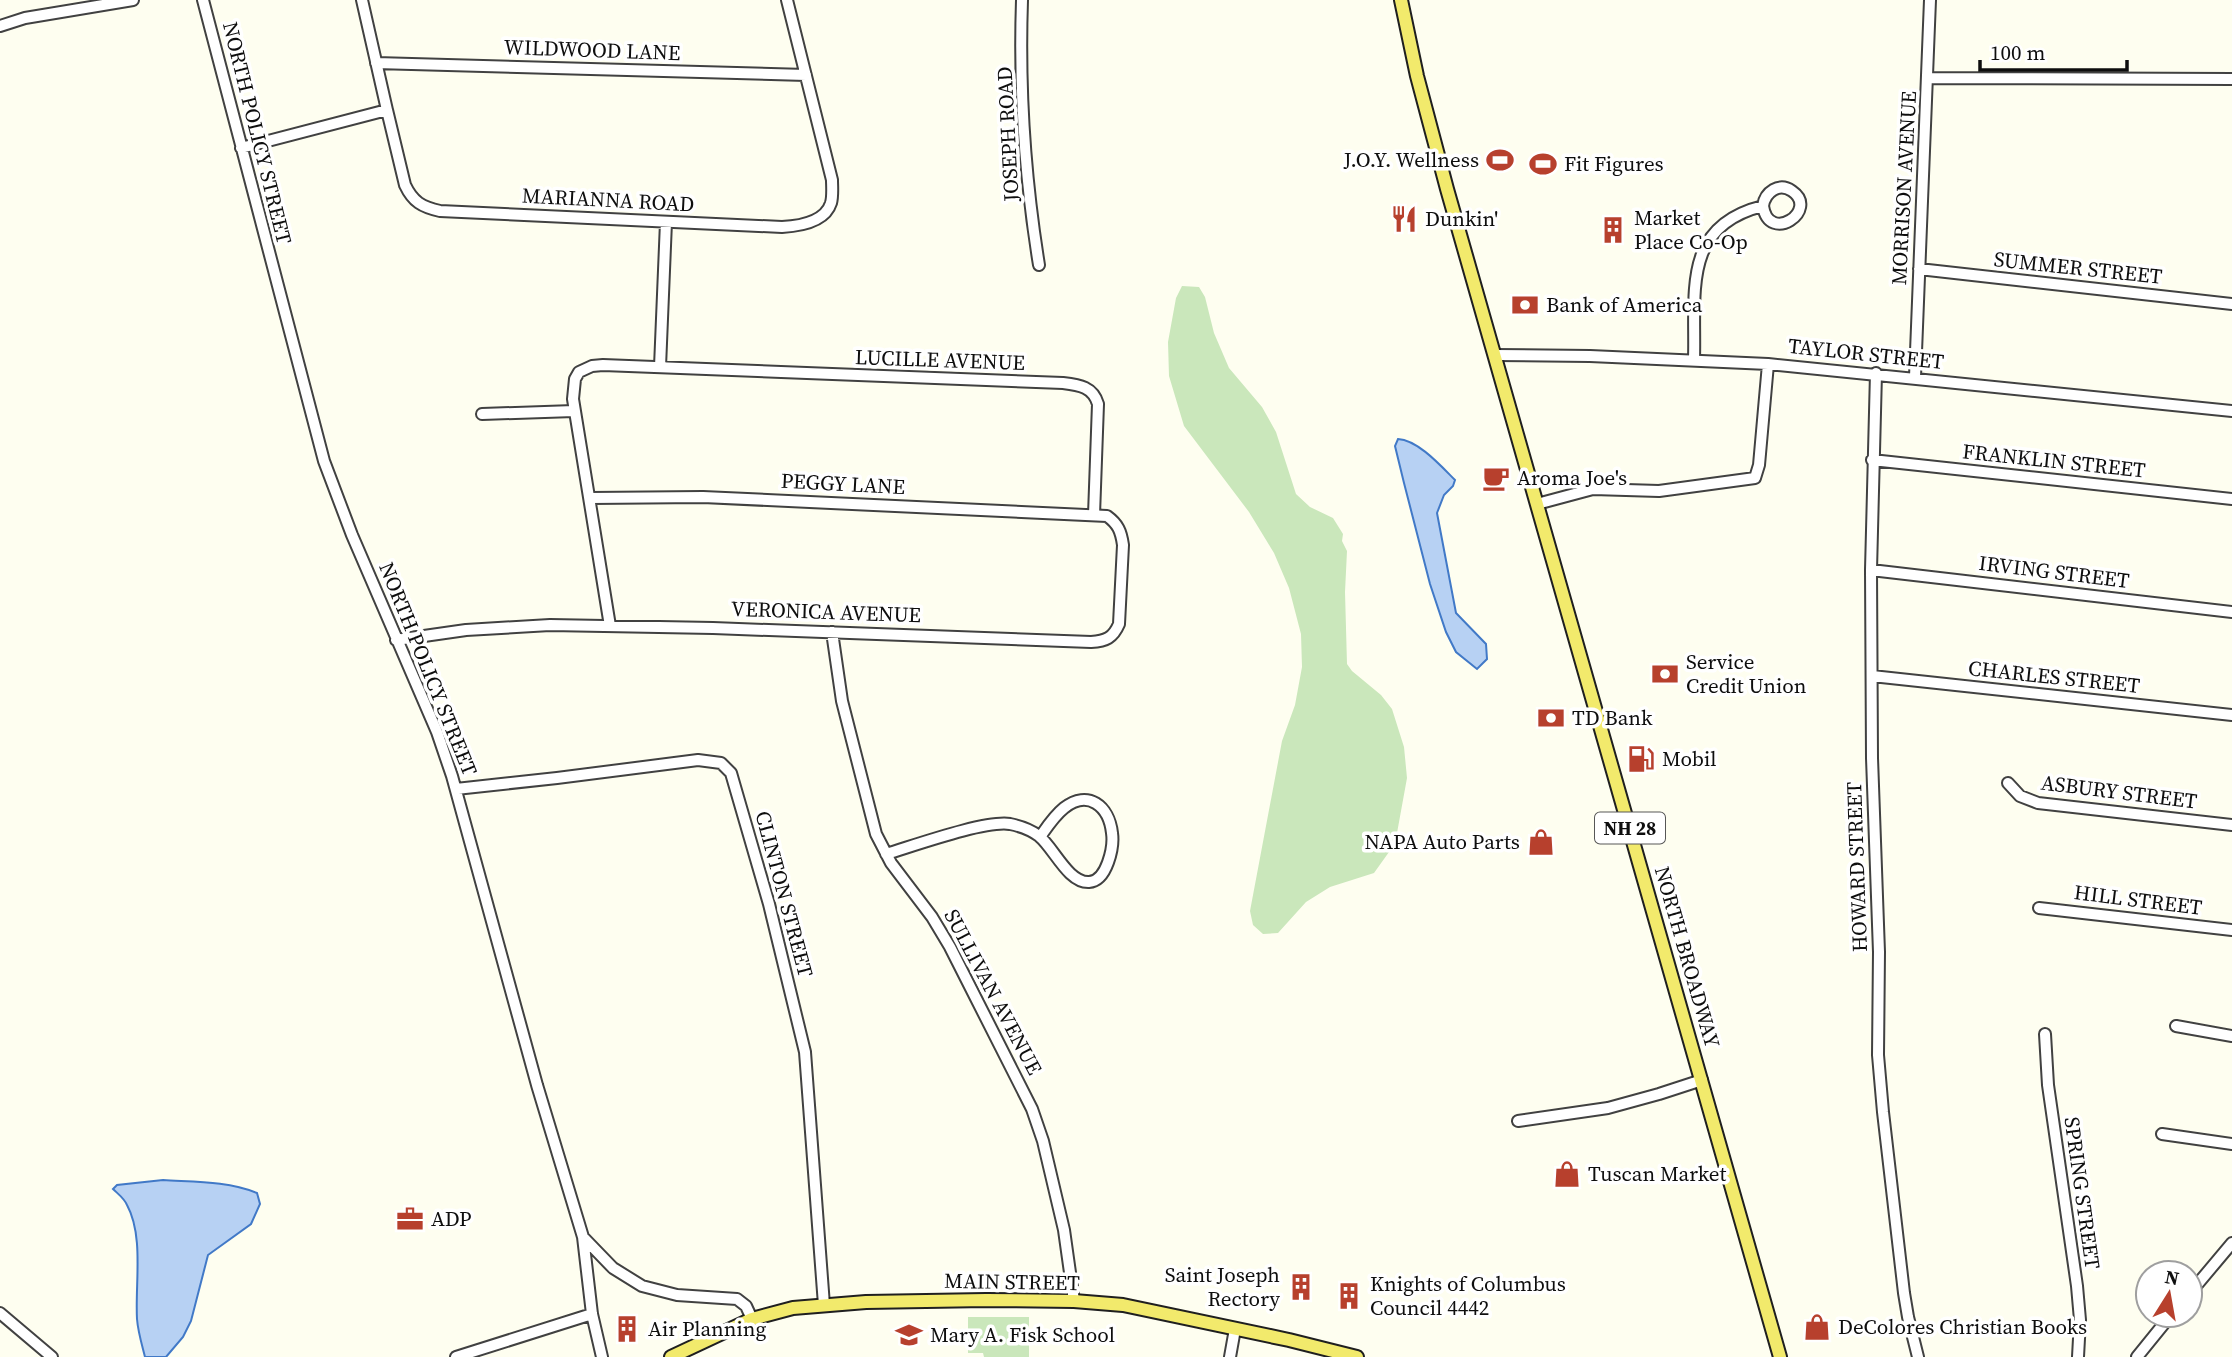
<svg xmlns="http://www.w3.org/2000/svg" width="2232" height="1357" viewBox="0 0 2232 1357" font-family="'Source Serif 4',serif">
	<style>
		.green { fill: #cae7bb }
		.water { fill: #b7d1f3; stroke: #4179c7; stroke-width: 2 }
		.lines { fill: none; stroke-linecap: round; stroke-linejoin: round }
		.minor-casing { stroke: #414141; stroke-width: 14 }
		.major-casing { stroke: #1f1f1f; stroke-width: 16 }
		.minor { stroke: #fff; stroke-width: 10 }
		.major { stroke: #f2ea6c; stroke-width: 12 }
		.labels { text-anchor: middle; stroke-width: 7; stroke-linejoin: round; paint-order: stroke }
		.shield { fill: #fff; stroke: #565656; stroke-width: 2 }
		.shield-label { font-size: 19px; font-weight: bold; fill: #0e0e0e }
		.street-label { font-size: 21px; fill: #0e0e0e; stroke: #fff }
		.poi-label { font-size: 21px; fill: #0e0e0e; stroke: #fff; text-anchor: start }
	</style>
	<rect width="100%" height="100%" fill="#fefef0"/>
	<path class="green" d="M1182 286 1199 287 1205 297 1214 333 1229 368 1262 407 1276 432 1296 494 1310 507 1333 518 1343 534 1342 541 1347 551 1345 592 1347 664 1352 671 1381 695 1392 709 1404 747 1407 778 1397 833 1389 852 1374 873 1330 887 1306 902 1278 933 1263 934 1253 925 1250 911 1282 741 1295 705 1302 667 1301 634 1289 588 1274 553 1249 512 1184 426 1169 376 1168 342 1176 298Z
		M968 1317H1029V1357H984L983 1353H968Z"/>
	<path class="water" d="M1398 439C1418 440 1441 466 1455 480L1453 486 1444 495 1437 513 1456 613 1486 644 1487 659 1477 669 1456 652 1446 632 1430 584 1404 483 1395 446Z
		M163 1180C194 1182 228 1181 257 1193L260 1204 251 1224 208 1255 191 1321 183 1337 166 1357H145C142 1345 138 1332 137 1319 135 1284 144 1236 127 1205 124 1198 118 1194 113 1189L117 1185Z"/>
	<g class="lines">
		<defs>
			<path id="minor" d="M203 0 324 461 352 535 437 732 452 776 537 1085 583 1237 592 1314 602 1357
				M362 0 387 110
				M1022 0C1019 88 1025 179 1039 265
				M0 26 25 18 133 0
				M376 63 806 75
				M1928 78 2232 79
				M241 148 387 110 405 185C413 202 422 207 440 211L782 227C800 226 825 222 831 203 833 196 832 186 832 180L787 0
				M1919 269 2232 304
				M1495 355 1590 356 1768 364 2232 411
				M1694 360C1696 293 1681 226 1763 206 1765 192 1779 182 1792 191 1820 210 1769 245 1763 206
				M660 367 666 222
				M1876 373 1871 570 1872 758 1879 952 1878 1055 1883 1112 1904 1293 1908 1317 1918 1357
				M1915 377 1930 0
				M482 414 574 411
				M1872 460 2232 499
				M1537 504 1593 489 1659 491 1755 478 1759 465 1768 364
				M1871 570 2232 612
				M610 626 573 399 575 379 579 372 592 366 603 365 1063 383C1080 385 1093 387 1098 404L1094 515
				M832 632 842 701 876 834 891 863 932 917 950 947 1032 1109 1043 1141 1064 1230 1074 1301
				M396 640 466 630 550 625 713 628 1091 642C1106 641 1113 638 1119 624L1123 545C1121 531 1118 524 1107 516L703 497 591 498
				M1872 676 2232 715
				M2008 783 2020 796 2038 803 2232 825
				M456 789 557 778 698 760 721 763 731 773 769 904 805 1052 824 1305
				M886 854C913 846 985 820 1010 824 1020 826 1031 830 1039 836 1054 848 1068 883 1089 882 1107 881 1114 847 1112 833 1109 806 1088 789 1064 808 1054 816 1047 827 1040 837
				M2039 908 2232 930
				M2176 1026 2232 1036
				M2045 1034 2048 1085 2077 1286 2080 1320 2078 1357
				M1518 1121 1608 1108 1659 1094 1702 1080
				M2162 1134 2232 1144
				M583 1237 613 1268 642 1286 677 1295 737 1299 746 1306 752 1319
				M2190 1293 2232 1243
				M0 1313 52 1357
				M456 1357 592 1314
				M1230 1357 1235 1329
				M2137 1357 2171 1315"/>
			<path id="major" d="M1401 0 1417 76 1447 189 1780 1357
				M671 1357 752 1319 793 1308 866 1302 986 1300 1074 1301 1123 1305 1289 1340 1357 1357"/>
		</defs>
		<use href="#minor" class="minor-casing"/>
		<use href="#major" class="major-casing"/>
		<use href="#minor" class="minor"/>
		<use href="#major" class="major"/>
	</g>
	<defs>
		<symbol id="stadium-bare" viewBox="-9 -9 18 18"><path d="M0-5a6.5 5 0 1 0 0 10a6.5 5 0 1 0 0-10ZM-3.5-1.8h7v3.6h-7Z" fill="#b7402d" stroke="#fff" stroke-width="2.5" paint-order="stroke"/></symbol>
		<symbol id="restaurant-bare" viewBox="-9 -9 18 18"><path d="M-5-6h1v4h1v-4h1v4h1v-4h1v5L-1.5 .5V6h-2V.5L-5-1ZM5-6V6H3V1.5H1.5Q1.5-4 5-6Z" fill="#b7402d" stroke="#fff" stroke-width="2.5" paint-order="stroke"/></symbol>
		<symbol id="building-bare" viewBox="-9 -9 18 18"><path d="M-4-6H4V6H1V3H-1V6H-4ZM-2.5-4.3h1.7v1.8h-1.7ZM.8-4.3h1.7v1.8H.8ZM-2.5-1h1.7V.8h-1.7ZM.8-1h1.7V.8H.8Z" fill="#b7402d" stroke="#fff" stroke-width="2.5" paint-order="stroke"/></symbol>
		<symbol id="bank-bare" viewBox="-9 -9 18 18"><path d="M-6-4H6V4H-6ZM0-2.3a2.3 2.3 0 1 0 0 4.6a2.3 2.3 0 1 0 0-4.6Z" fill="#b7402d" stroke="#fff" stroke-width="2.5" paint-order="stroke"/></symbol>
		<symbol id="cafe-bare" viewBox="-9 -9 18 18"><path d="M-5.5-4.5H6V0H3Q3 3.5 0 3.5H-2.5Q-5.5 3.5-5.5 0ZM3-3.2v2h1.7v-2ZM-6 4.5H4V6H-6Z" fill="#b7402d" stroke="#fff" stroke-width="2.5" paint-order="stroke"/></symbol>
		<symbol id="fuel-bare" viewBox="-9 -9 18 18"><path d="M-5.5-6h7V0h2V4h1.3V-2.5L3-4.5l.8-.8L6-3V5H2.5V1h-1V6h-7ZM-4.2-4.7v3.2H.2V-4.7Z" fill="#b7402d" stroke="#fff" stroke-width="2.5" paint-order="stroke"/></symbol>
		<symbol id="shop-bare" viewBox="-9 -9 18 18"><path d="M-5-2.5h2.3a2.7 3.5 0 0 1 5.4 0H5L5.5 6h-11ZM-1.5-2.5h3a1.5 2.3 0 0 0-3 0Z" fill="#b7402d" stroke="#fff" stroke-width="2.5" paint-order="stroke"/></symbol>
		<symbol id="office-bare" viewBox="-9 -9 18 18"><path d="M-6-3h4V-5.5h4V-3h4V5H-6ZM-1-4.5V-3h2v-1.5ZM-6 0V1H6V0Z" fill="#b7402d" stroke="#fff" stroke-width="2.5" paint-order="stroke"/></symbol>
		<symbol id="school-bare" viewBox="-9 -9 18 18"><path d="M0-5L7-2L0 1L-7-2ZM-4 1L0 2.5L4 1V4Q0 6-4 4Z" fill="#b7402d" stroke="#fff" stroke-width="2.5" paint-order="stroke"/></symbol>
	</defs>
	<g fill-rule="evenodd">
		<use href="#stadium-bare" x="1481" y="141" width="38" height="38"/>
		<use href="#stadium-bare" x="1524" y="145" width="38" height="38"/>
		<use href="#restaurant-bare" x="1385" y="200" width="38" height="38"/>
		<use href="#building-bare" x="1594" y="211" width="38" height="38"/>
		<use href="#bank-bare" x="1506" y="286" width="38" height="38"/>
		<use href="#cafe-bare" x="1477" y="459" width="38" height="38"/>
		<use href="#bank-bare" x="1646" y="655" width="38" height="38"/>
		<use href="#bank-bare" x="1532" y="699" width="38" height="38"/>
		<use href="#fuel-bare" x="1622" y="740" width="38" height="38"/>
		<use href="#shop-bare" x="1522" y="823" width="38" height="38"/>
		<use href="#shop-bare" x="1548" y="1155" width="38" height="38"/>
		<use href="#office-bare" x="391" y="1200" width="38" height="38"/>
		<use href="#building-bare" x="1282" y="1268" width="38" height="38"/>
		<use href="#building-bare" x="1330" y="1277" width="38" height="38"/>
		<use href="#shop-bare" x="1798" y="1308" width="38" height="38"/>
		<use href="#building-bare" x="608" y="1310" width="38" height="38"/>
		<use href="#school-bare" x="890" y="1316" width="38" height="38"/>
	</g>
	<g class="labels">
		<rect class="shield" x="1595" y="812.5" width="70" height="31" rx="5"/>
		<g class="shield-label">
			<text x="1630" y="835">NH 28</text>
		</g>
		<g class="street-label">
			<text transform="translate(592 50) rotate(2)" y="7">WILDWOOD LANE</text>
			<text transform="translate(257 133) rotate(76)" y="7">NORTH POLICY STREET</text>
			<text transform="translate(1008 134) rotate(-93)" y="7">JOSEPH ROAD</text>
			<text transform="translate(1904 188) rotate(-87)" y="7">MORRISON AVENUE</text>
			<text transform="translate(608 200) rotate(3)" y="7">MARIANNA ROAD</text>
			<text transform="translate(2078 268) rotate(6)" y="7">SUMMER STREET</text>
			<text transform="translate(1866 354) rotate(6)" y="7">TAYLOR STREET</text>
			<text transform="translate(940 360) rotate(2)" y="7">LUCILLE AVENUE</text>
			<text transform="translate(2054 461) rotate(6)" y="7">FRANKLIN STREET</text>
			<text transform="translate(843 484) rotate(3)" y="7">PEGGY LANE</text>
			<text transform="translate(2054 572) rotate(7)" y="7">IRVING STREET</text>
			<text transform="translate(826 612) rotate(2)" y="7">VERONICA AVENUE</text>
			<text transform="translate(428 669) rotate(68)" y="7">NORTH POLICY STREET</text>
			<text transform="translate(2054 677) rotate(6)" y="7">CHARLES STREET</text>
			<text transform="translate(2119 792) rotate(7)" y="7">ASBURY STREET</text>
			<text transform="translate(1857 867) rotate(-92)" y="7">HOWARD STREET</text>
			<text transform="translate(784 894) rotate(75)" y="7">CLINTON STREET</text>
			<text transform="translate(2138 900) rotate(7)" y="7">HILL STREET</text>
			<text transform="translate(1687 957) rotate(74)" y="7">NORTH BROADWAY</text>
			<text transform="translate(993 992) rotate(62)" y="7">SULLIVAN AVENUE</text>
			<text transform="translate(2082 1193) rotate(82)" y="7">SPRING STREET</text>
			<text transform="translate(1012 1282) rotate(1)" y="7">MAIN STREET</text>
		</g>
		<g class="poi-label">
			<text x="1479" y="167" text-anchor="end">J.O.Y. Wellness</text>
			<text x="1564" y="171">Fit Figures</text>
			<text x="1634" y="225">Market<tspan x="1634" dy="24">Place Co-Op</tspan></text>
			<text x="1425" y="226">Dunkin'</text>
			<text x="1546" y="312">Bank of America</text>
			<text x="1517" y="485">Aroma Joe's</text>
			<text x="1686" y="669">Service<tspan x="1686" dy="24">Credit Union</tspan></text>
			<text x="1572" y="725">TD Bank</text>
			<text x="1662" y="766">Mobil</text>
			<text x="1520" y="849" text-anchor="end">NAPA Auto Parts</text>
			<text x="1588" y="1181">Tuscan Market</text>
			<text x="431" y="1226">ADP</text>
			<text x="1280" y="1282" text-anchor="end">Saint Joseph<tspan x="1280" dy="24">Rectory</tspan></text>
			<text x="1370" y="1291">Knights of Columbus<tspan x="1370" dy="24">Council 4442</tspan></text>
			<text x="1838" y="1334">DeColores Christian Books</text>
			<text x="648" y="1336">Air Planning</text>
			<text x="930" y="1342">Mary A. Fisk School</text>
		</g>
	</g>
	<g transform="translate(2169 1294) rotate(11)"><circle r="33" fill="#ffffff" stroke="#9f9f9f" stroke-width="2"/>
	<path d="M0-5L12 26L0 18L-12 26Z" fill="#b7402d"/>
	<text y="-10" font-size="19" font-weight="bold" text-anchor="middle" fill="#0e0e0e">N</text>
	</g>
	<path d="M1980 60v10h147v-10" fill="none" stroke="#0e0e0e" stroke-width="3.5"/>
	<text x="1990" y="60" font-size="21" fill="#0e0e0e" stroke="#ffffff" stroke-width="5" paint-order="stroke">100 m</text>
</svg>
